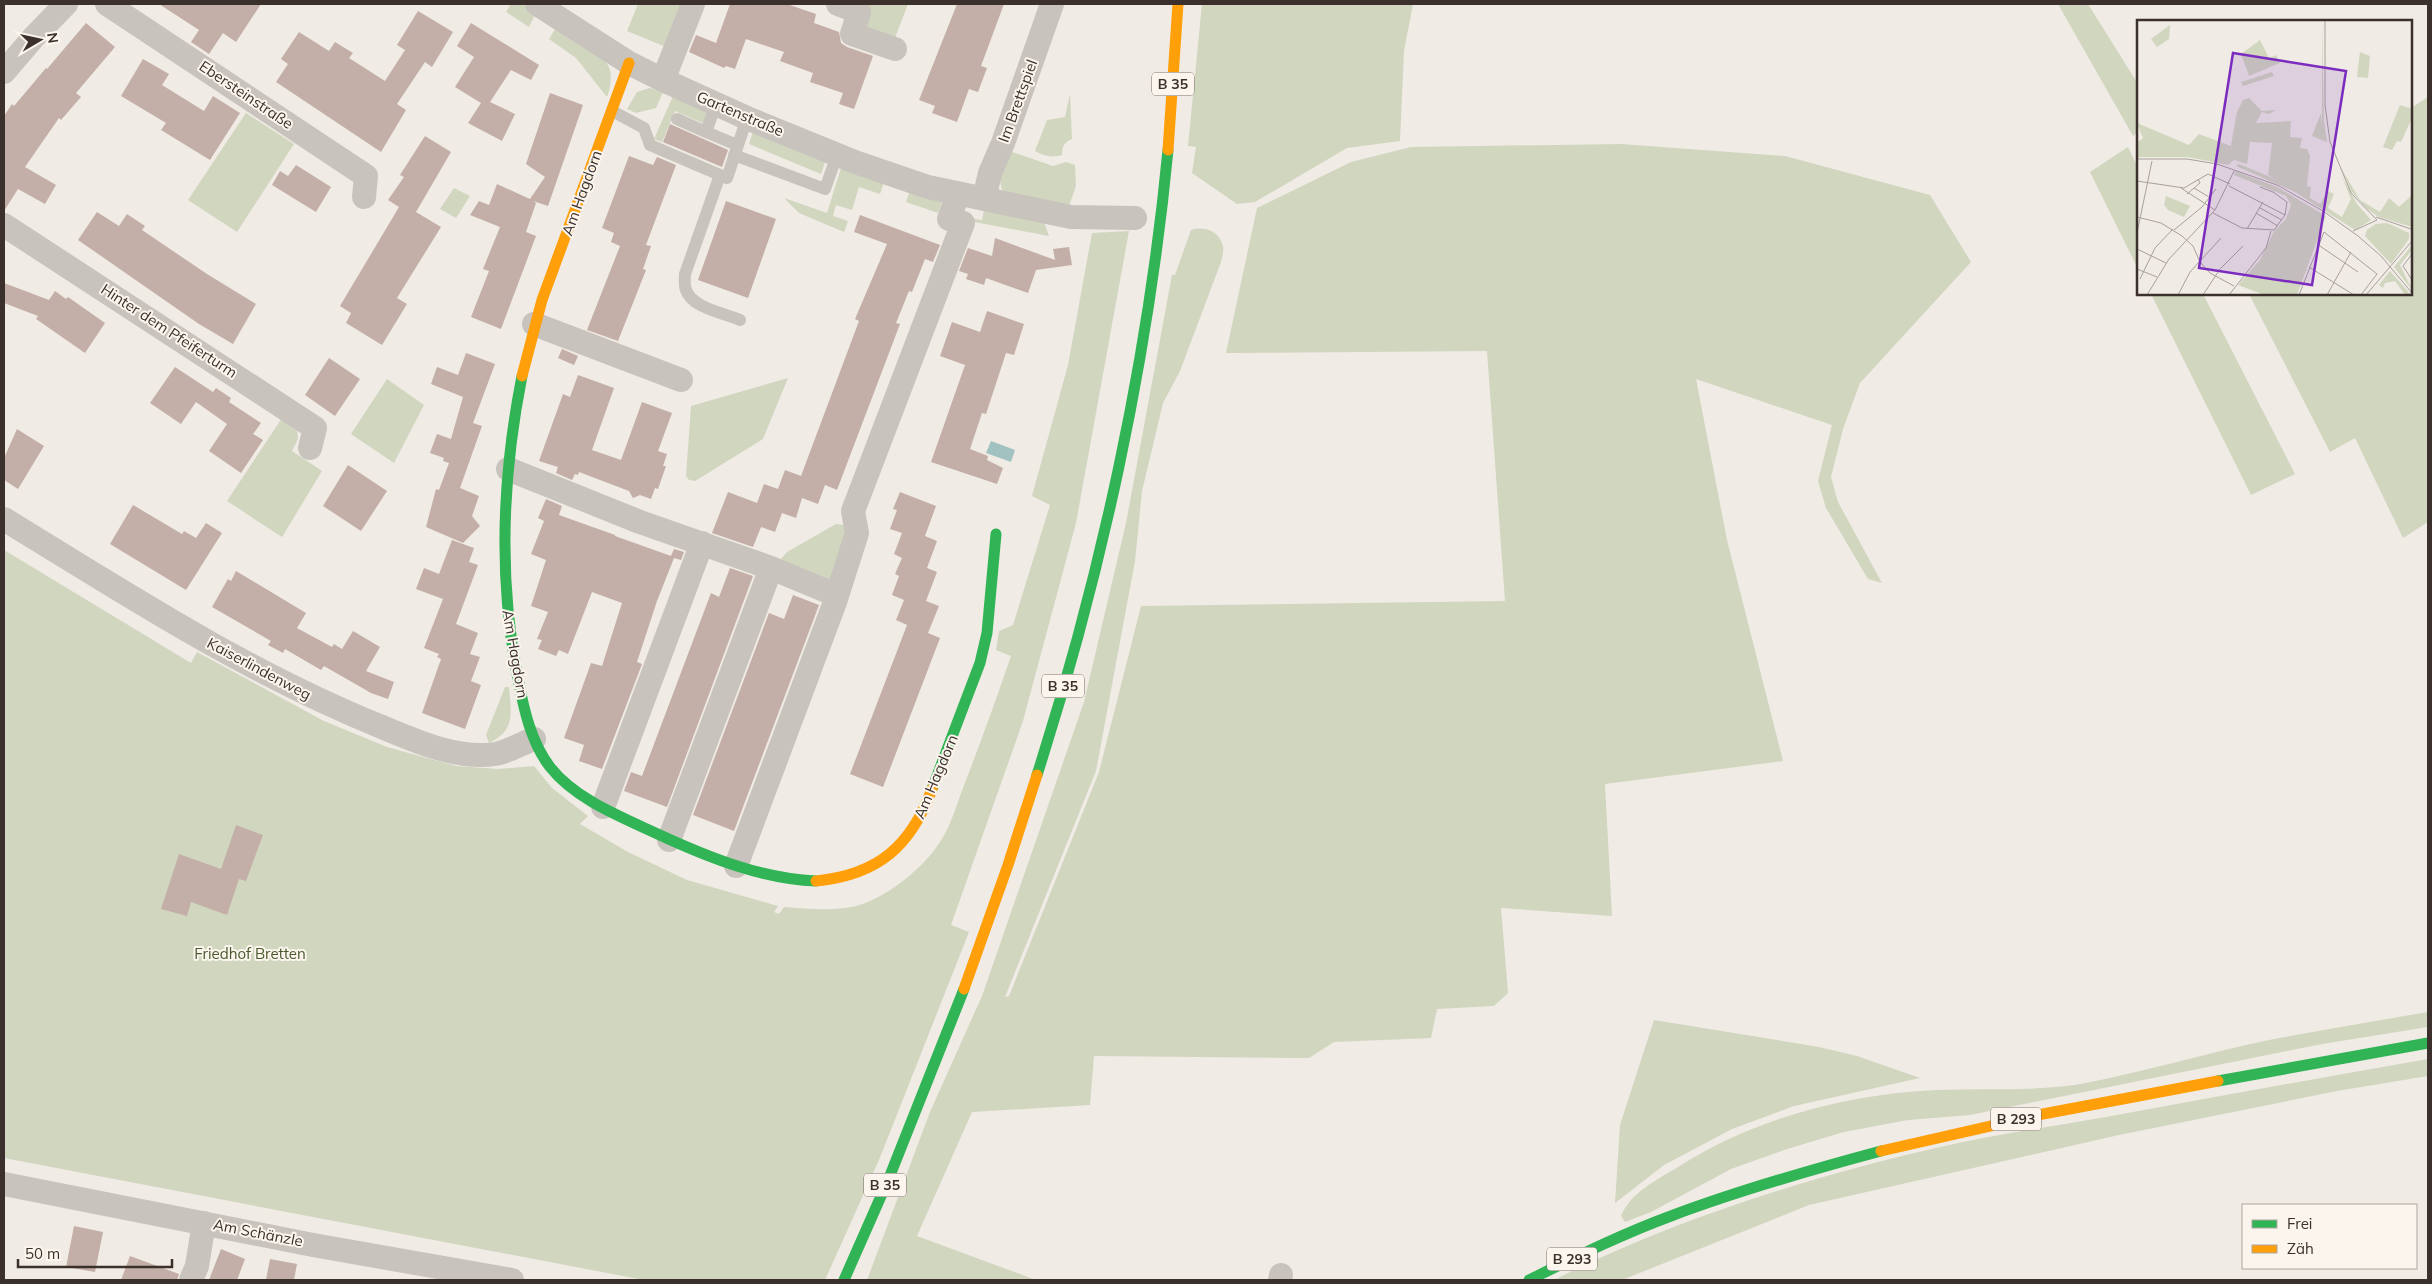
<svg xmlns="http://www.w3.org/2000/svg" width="2432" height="1284" viewBox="0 0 2432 1284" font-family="Mulish,sans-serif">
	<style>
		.green { fill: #d1d6bf }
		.water { fill: #a1c2c1 }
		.building { fill: #c3afa7 }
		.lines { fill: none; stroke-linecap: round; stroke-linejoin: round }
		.lane { stroke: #c9c3be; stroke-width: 12 }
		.street { stroke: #c9c3be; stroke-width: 24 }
		.fast { stroke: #30b455; stroke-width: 11 }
		.slow { stroke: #ff9f0a; stroke-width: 11 }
		.labels { text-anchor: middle; stroke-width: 4; stroke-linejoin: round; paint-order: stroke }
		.shield { fill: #fbf5ee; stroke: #756b66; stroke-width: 1 }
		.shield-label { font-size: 14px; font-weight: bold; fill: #3b302b }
		.street-label { font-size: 15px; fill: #3b302b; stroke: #fbf5ee }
		.park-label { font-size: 15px; fill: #4a5a2e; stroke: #fbf5ee }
		.inset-road { fill: none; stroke: #a8a09b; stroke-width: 1 }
		.view { fill: #7b2cbf; fill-opacity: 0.15; stroke: #7b2cbf; stroke-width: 2.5 }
		.inset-edge { fill: none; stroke: #3b302b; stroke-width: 2.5 }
	</style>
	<rect width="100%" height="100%" fill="#f0ebe5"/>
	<path class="green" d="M511 4H522L536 13 529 27 506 12Z
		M638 4H688L671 49 627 31Z
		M867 4H908L893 43 858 30Z
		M1202 4H1413L1404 51 1400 141 1347 148 1255 202 1237 204 1192 173 1196 147 1188 146Z
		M2058 4H2088L2138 84V132L2133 136Z
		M557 26C570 35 607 55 610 70 612 79 610 89 607 97L576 58 549 39Z
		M650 88 663 92 656 108 636 113 627 109 637 92Z
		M1070 94 1072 139C1064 142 1062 147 1062 155 1052 158 1044 156 1035 151L1047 120 1065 117Z
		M673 96 709 112 705 124 675 111 662 142 654 139Z
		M2428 97V522L2403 538 2355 438 2330 452 2249 294H2411V108Z
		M246 113 294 144 237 232 188 200Z
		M753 132 825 162 821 174 749 144Z
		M1621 144 1785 156 1930 195 1971 262 1860 383 1843 429 1831 477 1838 502 1882 583 1868 579 1826 508 1818 481 1832 425 1696 379 1727 540 1783 761 1605 784 1612 916 1501 908 1508 993 1494 1006 1437 1009 1431 1038 1334 1042 1309 1058 1094 1056 1090 1105 972 1112 917 1236 1036 1280H867L930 1112 982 996 1084 702 1126 523 1172 275H1175L1191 230C1203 226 1219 230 1223 246 1224 251 1222 258 1221 262L1180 371 1163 403 1154 441 1142 491 1135 561 1096 771 1005 997 1009 996 1099 772 1141 606 1505 601 1487 351 1226 353 1257 208 1351 162 1411 147Z
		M2128 147 2138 168V269L2090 172Z
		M1012 152 1053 166 1066 162 1075 165 1076 186 1069 206 1017 196 1002 190 999 177 1005 155Z
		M841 168 884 182 880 194 859 187 852 210 836 205 833 216 848 221 844 232 799 213 784 198 827 213Z
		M454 188 470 196 456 218 440 209Z
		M910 190 942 201 938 213 906 202Z
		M984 210 1044 222 1049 236 969 221V218L982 220Z
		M1129 231 1076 523 1023 721 951 925 969 932 879 1160 825 1280H644L4 1158V550L191 663 197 652 324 721 387 747 456 766 498 769 534 766 552 788 588 816 580 824 628 852 687 880 778 906 774 912 779 914 784 907C807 909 829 911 852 907 885 900 927 866 943 837 952 822 957 804 963 788 980 744 996 700 1011 656L996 650 999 631 1013 625 1050 505 1032 496 1068 365 1092 233Z
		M2151 294H2203L2295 474 2251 495Z
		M788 378 763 439 695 481 689 480 686 476 691 406Z
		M387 379 424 405 394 463 351 434Z
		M282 418 297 429 298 439 292 451 322 471 282 537 227 501Z
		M836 524 845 525 850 535 834 581 826 585 780 560 787 552Z
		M505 687H509C511 713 516 730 489 743L486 735Z
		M2428 1012V1027L2322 1044 1970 1115 1908 1120 1844 1132 1787 1149 1731 1169 1651 1212 1625 1222 1621 1216C1631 1192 1657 1180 1678 1167 1754 1118 1848 1094 1937 1090 1987 1088 2037 1092 2086 1083 2147 1071 2207 1053 2269 1040 2322 1030 2375 1021 2428 1012Z
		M1654 1020 1819 1047 1857 1056 1920 1078 1794 1106 1732 1129 1664 1165 1615 1203 1620 1125Z
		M2428 1059V1076L2337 1091 2119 1135 1809 1205 1622 1280H1554C1670 1221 1809 1177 1936 1148 1992 1135 2049 1127 2106 1117 2213 1097 2321 1078 2428 1059Z"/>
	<path class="water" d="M991 441 1015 450 1011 462 986 453Z"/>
	<path class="building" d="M159 4H261L236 42 223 33 209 54 191 42 199 30Z
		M730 4H787L816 14 814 23 839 32 841 43 847 47 873 56 854 109 839 104 843 93 810 82 813 73 780 61 784 52 746 39 735 69 726 66 724 68 689 52 696 35 716 43Z
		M957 4H1004L981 66 987 68 978 92 969 89 957 122 932 113 935 106 919 100Z
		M418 11 453 32 432 67 425 62 397 104 406 110 381 152 276 82 288 64 281 59 299 32 329 51 335 42 353 53 349 58 385 81 405 50 397 45Z
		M86 23 115 47 76 93 81 97 61 120 59 118 25 167 56 185 45 204 18 189 4 211V116L12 104 14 106 46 68 47 69Z
		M471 23 539 65 531 80 511 70 490 102 515 114 502 141 468 123 481 103 455 87 474 57 457 46Z
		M143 59 169 74 162 85 204 111 213 96 240 113 210 160 161 130 166 123 121 96Z
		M550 93 583 105 548 206 533 201 536 203 526 232 536 236 501 329 471 317 489 271 483 269 500 227 470 215 479 201 489 205 497 184 530 199 545 177 526 164Z
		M670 124 728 150 722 167 663 142Z
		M425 136 451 152 416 212 441 227 397 298 407 304 382 345 346 323 351 313 340 306 399 207 388 200 404 177 400 175Z
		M629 156 653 165 657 157 676 165 646 245 651 246 643 269 646 270 618 341 587 330 620 246 611 242 614 233 602 228Z
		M296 165 331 187 316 212 272 185 280 171 288 176Z
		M726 201 776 219 748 298 698 280Z
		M97 212 119 226 127 214 145 226 142 230 207 274 256 304 233 344 199 324 78 240Z
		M860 215 940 245 933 262 925 259 912 292 909 291 896 323 900 324 837 490 825 485 818 504 802 498 796 518 782 513 775 532 761 527 753 547 712 533 728 492 757 503 764 484 778 489 785 470 801 476 859 321 855 319 887 244 854 232Z
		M995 238 1055 260 1053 249 1069 247 1072 265 1036 270 1028 293 986 278 984 285 966 279 968 274 959 271 968 248 992 256Z
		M4 283 49 300 55 291 66 299 68 297 105 323 85 353 36 319 38 316 4 303Z
		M987 311 1024 324 1014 355 1006 353 986 414 982 413 970 449 988 456 987 460 1003 468 997 484 931 462 965 365 940 356 952 322 980 332Z
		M562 349 578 356 574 365 558 358Z
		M466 353 495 364 473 423 482 426 460 488 479 496 472 516 480 526 463 543 426 527 436 489 439 490 449 463 443 461 444 458 430 453 437 434 451 439 463 397 431 384 437 367 458 375Z
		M329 358 360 379 335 416 305 395Z
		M175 367 213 392 216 388 231 398 229 402 261 423 253 434 263 440 241 473 209 451 227 424 196 402 181 424 150 403Z
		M578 375 614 388 592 450 621 460 642 402 672 413 658 451 667 454 663 466H666L658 489 655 488 651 499 640 495 633 498 629 491 579 472 578 475 575 474 572 480 556 473 558 467 539 461 563 394 570 397Z
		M17 429 44 446 18 489 4 480V458Z
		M348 465 387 491 361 531 323 506Z
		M900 492 936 506 925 536 937 541 927 568 937 572 926 601 939 606 928 633 940 638 883 787 850 774 907 625 896 620 904 600 892 595 899 576 895 574 902 558 894 554 902 533 890 529 897 510 893 509Z
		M546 499 562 506 559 515 615 535V536L671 556 674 549 684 552 681 560 674 558 657 601 637 662 642 664 602 769 579 761 584 745 564 738 591 663 602 666 622 603 592 592 568 654 559 650 556 656 538 649 542 640 537 639 548 612 531 606 546 560 531 554 544 521 538 518Z
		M133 505 182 534 184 531 196 538 206 523 222 533 186 590 110 544Z
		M452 540 474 548 469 562 478 565 456 624 478 633 470 654 480 657 471 681 481 685 465 729 422 713 441 659 437 657 439 654 424 648 443 599 416 589 424 568 439 574Z
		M730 568 753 576 667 807 624 791 631 772 642 776 711 593 719 597Z
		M236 571 306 613 297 628 332 647 334 644 342 649 353 631 380 647 366 671 394 682 388 699 371 693 324 666 321 670 285 649 283 653 268 645 271 641 212 607 228 579 231 581Z
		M793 595 819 605 734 831 693 815 769 613 784 619Z
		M236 825 263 835 246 881 239 879 227 915 191 902 187 916 161 909 179 854 221 869Z
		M74 1226 103 1232 95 1272 66 1267Z
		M221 1249 245 1259 237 1280H209Z
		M130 1256 179 1274 177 1280H121Z
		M270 1259 297 1264 294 1280H266Z"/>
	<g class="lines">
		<path class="lane" d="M716 104 706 132 737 145
			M612 111 644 128 650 145 727 178 747 118
			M677 119 706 132
			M734 155 825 189 837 155
			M720 175 685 274C685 279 684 286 686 290 692 308 724 313 740 320"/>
		<path class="street" d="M107 4 366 176 364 197
			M537 4 629 63 663 80 747 118 855 162 928 187 1071 217 1135 218
			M838 4 859 12 852 34 895 49
			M4 72 33 38 66 4
			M663 80 693 4
			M984 199 990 173 1003 143 1052 4
			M4 225 315 428 310 448
			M534 324 681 380
			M508 469 640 522 771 568 836 595
			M4 519C126 594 248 673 382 727 415 741 458 760 495 754 508 752 522 743 534 739
			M603 807 702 543
			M669 840 771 568
			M736 866 835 602 857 533 853 511 963 223 949 219 958 193
			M4 1184 313 1245 512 1280
			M191 1280 197 1266 204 1223
			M1280 1280 1281 1275"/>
		<path class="fast" d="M522 376C502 477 498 578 518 679 524 710 531 742 550 767 577 801 624 818 662 836 710 858 763 879 816 881
			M1037 775C1101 575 1148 360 1168 150
			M932 789 980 663 987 633 996 534
			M2218 1081 2428 1043
			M844 1280 889 1178 964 989
			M1529 1280C1576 1257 1622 1234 1671 1216 1740 1190 1810 1170 1881 1151"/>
		<path class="slow" d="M1168 150 1178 4
			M522 376 542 300 629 63
			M816 881C878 875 911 846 932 789
			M964 989 1008 865 1037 775
			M1881 1151 2043 1114 2218 1081"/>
	</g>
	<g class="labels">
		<g class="shield">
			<rect x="1152" y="72.5" width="42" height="23" rx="4"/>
			<rect x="1042" y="674.5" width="42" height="23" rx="4"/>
			<rect x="1991" y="1107.5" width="50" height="23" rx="4"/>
			<rect x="864" y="1173.5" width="42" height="23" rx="4"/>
			<rect x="1547" y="1247.5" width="50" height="23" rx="4"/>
		</g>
		<g class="shield-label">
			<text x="1173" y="89">B 35</text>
			<text x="1063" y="691">B 35</text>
			<text x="2016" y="1124">B 293</text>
			<text x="885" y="1190">B 35</text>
			<text x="1572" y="1264">B 293</text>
		</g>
		<g class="street-label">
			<text transform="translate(246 95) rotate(34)" y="5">Ebersteinstraße</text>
			<text transform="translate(1018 101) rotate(-70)" y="5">Im Brettspiel</text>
			<text transform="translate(740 114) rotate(23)" y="5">Gartenstraße</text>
			<text transform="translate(582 193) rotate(-70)" y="5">Am Hagdorn</text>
			<text transform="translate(169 331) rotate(33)" y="5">Hinter dem Pfeiferturm</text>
			<text transform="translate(515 654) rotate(80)" y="5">Am Hagdorn</text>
			<text transform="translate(259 669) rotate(28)" y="5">Kaiserlindenweg</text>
			<text transform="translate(936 777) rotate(-67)" y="5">Am Hagdorn</text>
			<text transform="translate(258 1233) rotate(11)" y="5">Am Schänzle</text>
		</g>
		<g class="park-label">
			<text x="250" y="959">Friedhof Bretten</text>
		</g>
	</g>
	<g transform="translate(2137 20)">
		<rect width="275" height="275" fill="#f0ebe5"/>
		<path d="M185 0 187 101 190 122 175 116 184 93 185 105ZM33 5 32 19 20 27 14 19ZM123 20 132 38 139 35 143 43 112 56 104 34ZM223 32 233 36 231 58 220 57ZM135 52 137 56 106 66 104 62ZM112 78 125 91 139 90 132 94 125 92 119 103 154 101 153 117 165 118 163 128 170 129 173 136 170 166 174 167 173 178 183 184 191 171 197 174 191 188 205 197 214 179 205 157 220 184 234 200 218 210 158 172 99 146 102 144 138 159 131 155 135 123 113 122 110 144 97 140 91 145 51 137H0V123L6 118 0 103 52 125 62 114 94 126 96 137 94 125 100 92 106 80ZM263 85 275 89V98L264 122 260 121 255 130 246 127ZM204 148 223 180 243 192 252 178 262 187 275 175V207L242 197 229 188 214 171ZM98 151 140 167 189 196 160 275 125 274 101 265 123 240 137 211 149 199 154 185 149 176 97 155ZM29 176 53 186 47 197 31 190 27 185ZM250 203 272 213V219L254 244 228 216 230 210 239 204ZM275 225V230L263 245 275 270 257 247ZM253 251 269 269 274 275H268L258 261 248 263 246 268 242 265Z" fill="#d1d6bf"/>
		<path class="inset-road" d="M188 0V85L193 122 214 173 240 200 216 211M0 139H50L80 144 140 165 186 191 221 216 244 236 275 273M0 161 47 168 71 154 93 164M92 166 148 195M44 168 78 190M57 168 72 177M50 174 63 163 61 159M123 188 145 200M76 193 105 208 137 210 148 195 150 182 136 172 123 167M119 193 141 206M0 197 24 203 45 216 56 226 63 242 73 253 97 266M239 197 274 209M110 209 126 182M37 210 65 187 79 169M0 213 15 141M180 224 221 252M0 229 29 243M275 234 266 246 275 260M172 247 217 275M0 249 20 257M3 259 18 228 36 209M10 275 32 239 78 190 97 151M41 275 53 252 84 218M66 275 83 249 106 226M92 275 129 228 134 211M162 275 187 212 240 254 224 275M190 275 214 232M229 275 275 221"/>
		<path class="view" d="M96 33 209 51 175 265 62 248Z"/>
		<rect width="275" height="275" class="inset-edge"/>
	</g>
	<rect width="2432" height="1284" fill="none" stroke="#3b302b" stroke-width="10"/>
	<rect x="2242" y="1204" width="175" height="65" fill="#fbf5ee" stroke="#aea6a0"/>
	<rect x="2252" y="1220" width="25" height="8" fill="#30b455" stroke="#aea6a0"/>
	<text x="2287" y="1229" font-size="15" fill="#3b302b">Frei</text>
	<rect x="2252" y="1245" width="25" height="8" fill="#ff9f0a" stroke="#aea6a0"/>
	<text x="2287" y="1254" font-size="15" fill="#3b302b">Zäh</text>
	<g transform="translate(40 40) rotate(81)" stroke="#fbf5ee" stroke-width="4" paint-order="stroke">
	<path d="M0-4L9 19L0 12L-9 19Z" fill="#3b302b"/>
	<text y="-8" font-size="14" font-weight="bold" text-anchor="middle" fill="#3b302b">N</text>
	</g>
	<path d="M18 1259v8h154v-8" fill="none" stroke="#3b302b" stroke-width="2.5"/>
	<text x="25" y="1259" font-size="15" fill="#3b302b" stroke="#fbf5ee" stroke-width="4" paint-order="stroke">50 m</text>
</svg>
